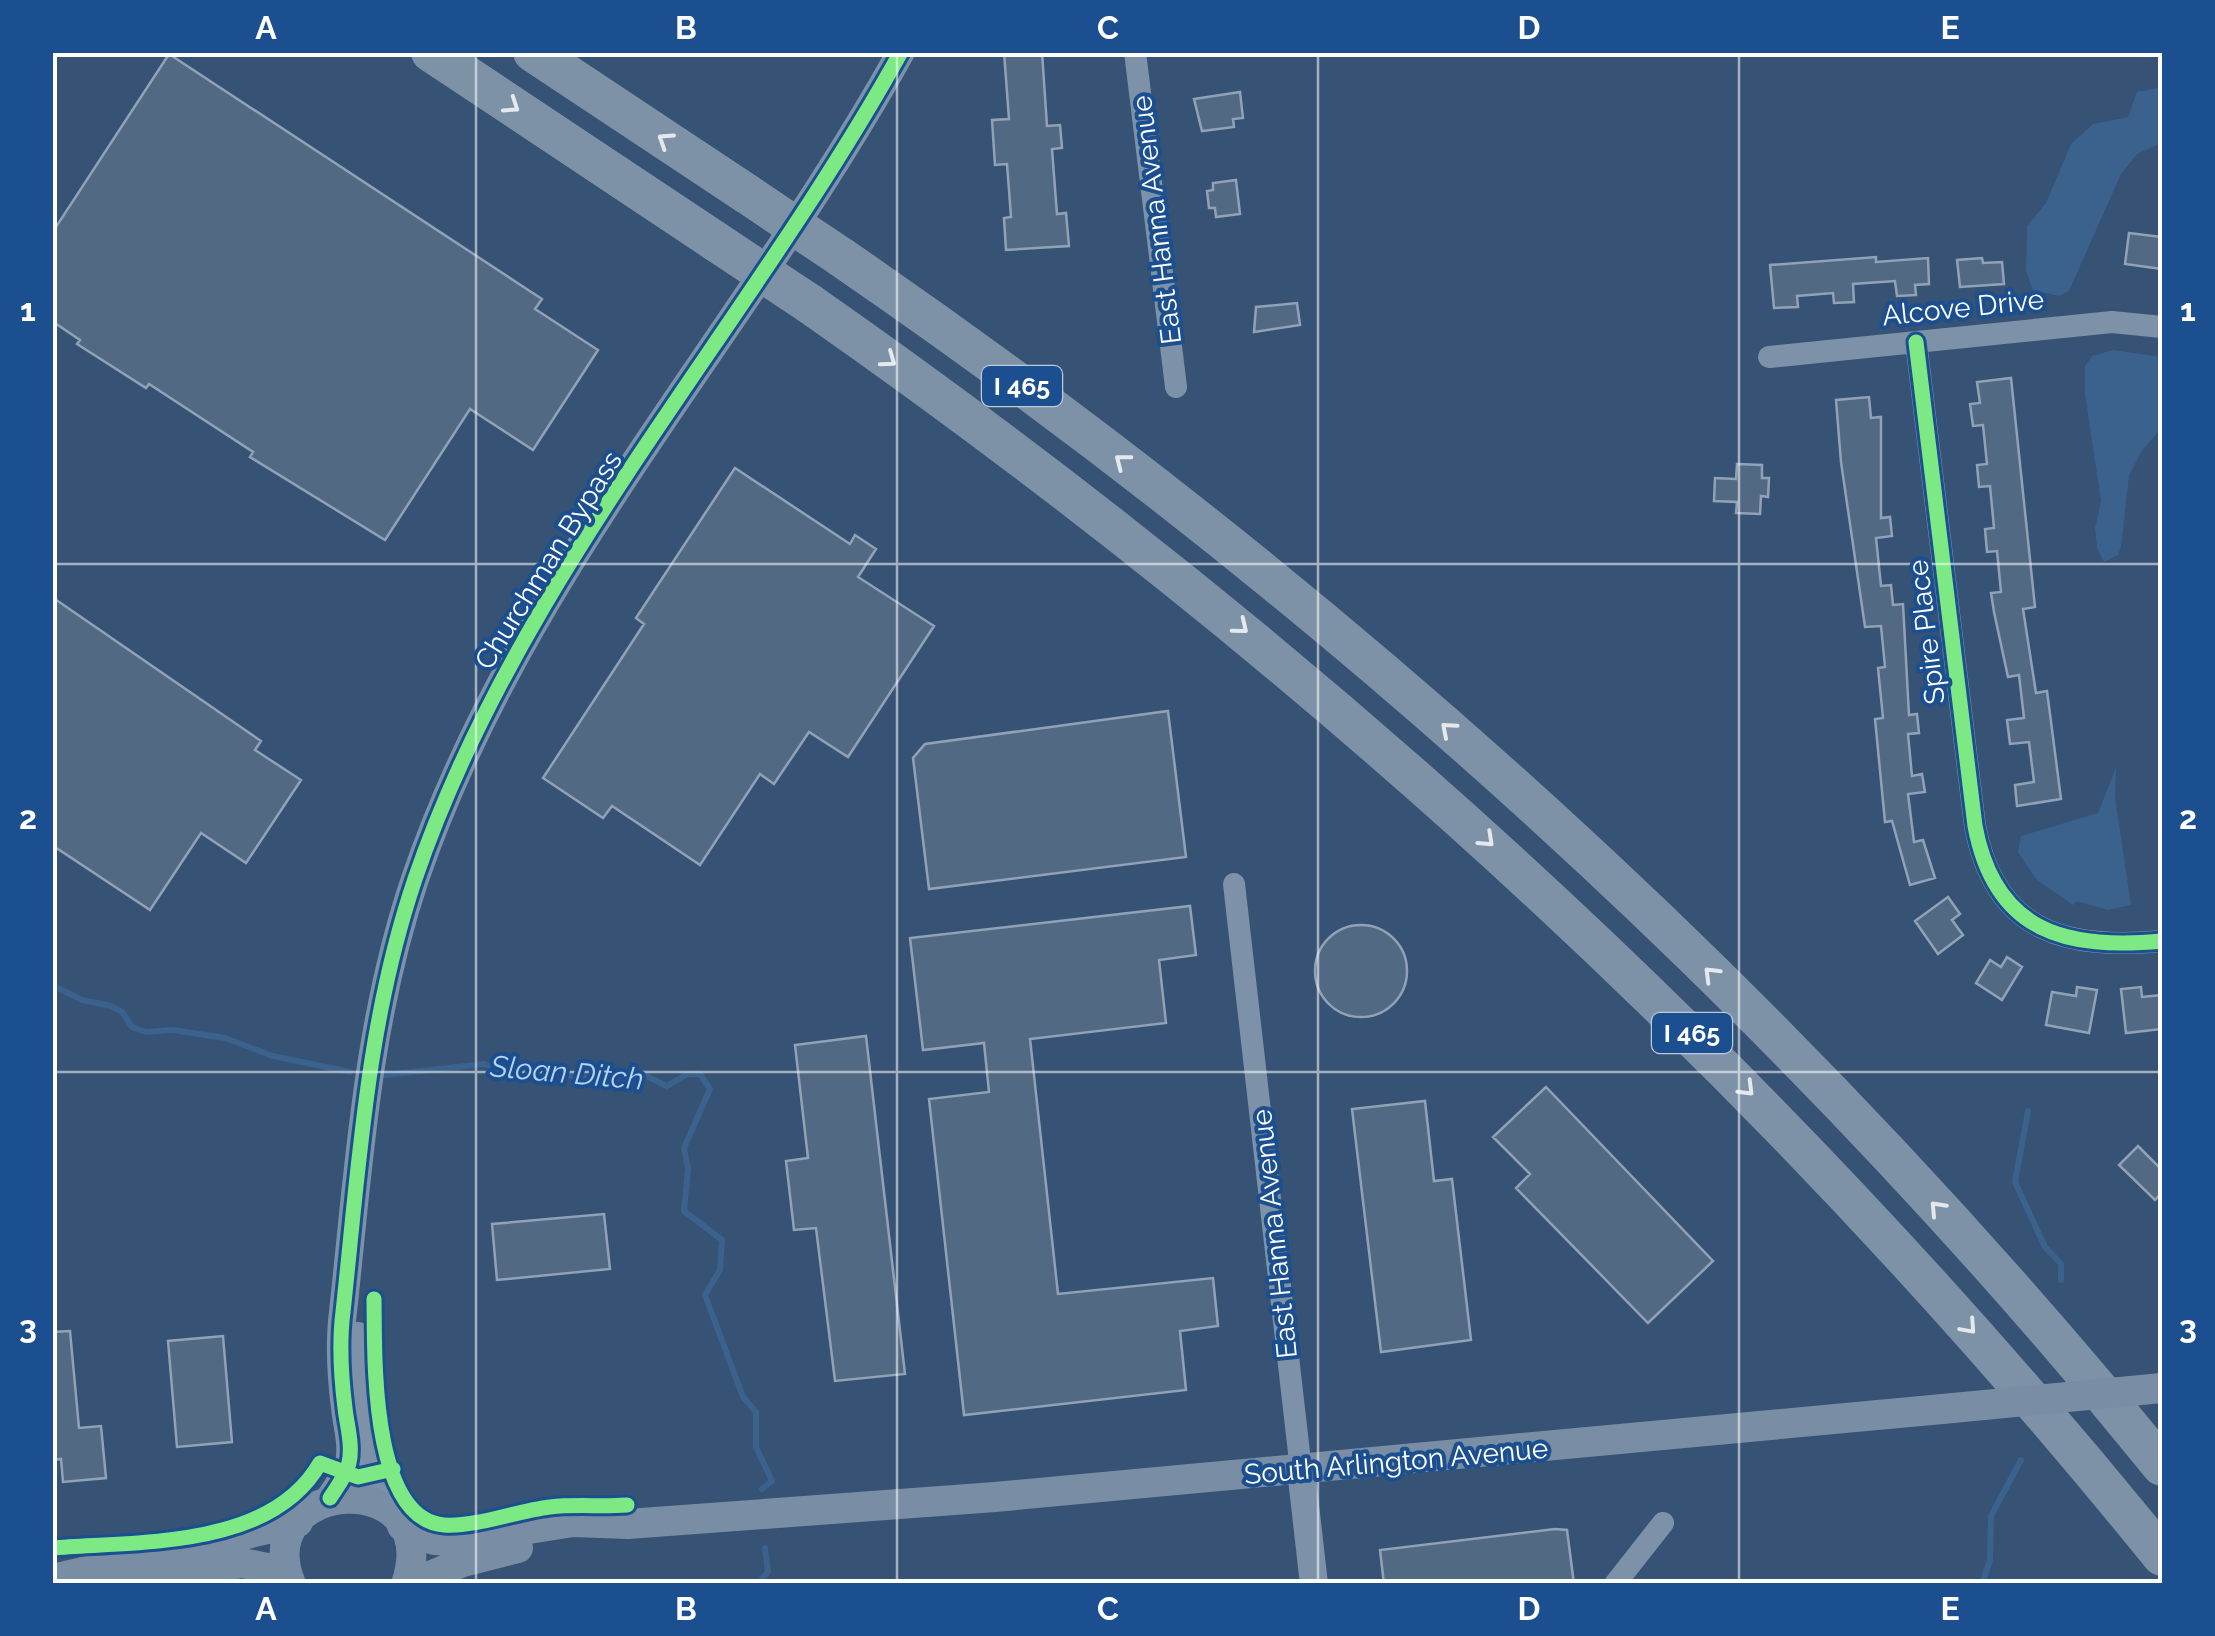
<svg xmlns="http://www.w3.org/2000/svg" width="2215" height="1636" viewBox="0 0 2215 1636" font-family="Raleway,sans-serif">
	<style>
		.water { fill: #3b618d }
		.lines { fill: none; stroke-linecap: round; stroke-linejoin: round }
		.stream { stroke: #3b618d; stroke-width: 6 }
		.building { fill: #526984; stroke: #92a2b6; stroke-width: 2.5 }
		.minor { stroke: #7d92a8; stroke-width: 22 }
		.tertiary { stroke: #7d92a8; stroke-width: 28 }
		.secondary { stroke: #798da4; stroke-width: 30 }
		.motorway { stroke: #7e92a7; stroke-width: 40 }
		.secondary-bridge { stroke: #798da4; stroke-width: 30 }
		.motorway-bridge { stroke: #7e92a7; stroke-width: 40 }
		.cycleway-casing { stroke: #1b4f8f; stroke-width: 21 }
		.cycleway { stroke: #7ce984; stroke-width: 15 }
		.oneway { stroke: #e5e9ed }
		.grid { fill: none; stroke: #fff; stroke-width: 2.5; stroke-opacity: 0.55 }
		.labels { text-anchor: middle; stroke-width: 8; stroke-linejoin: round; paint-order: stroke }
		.shield { fill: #1b4f8f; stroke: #bbcadd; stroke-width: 2.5 }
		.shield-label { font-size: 25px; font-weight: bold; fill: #fff }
		.street-label { font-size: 28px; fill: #fff; stroke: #1b4f8f }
		.water-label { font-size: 30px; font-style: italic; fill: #b5d3f5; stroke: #1b4f8f }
		.neatline { fill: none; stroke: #fff; stroke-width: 4 }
		.grid-label { font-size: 32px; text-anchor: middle; font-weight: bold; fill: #fff }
	</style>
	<rect width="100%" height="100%" fill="#365274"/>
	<path class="water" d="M2162 87V143L2137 154 2121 174 2069 291 2059 296 2033 290 2026 271 2027 226 2046 203 2071 144 2093 124 2128 117 2137 92Z
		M2113 350 2162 357V427L2141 452 2129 476 2121 547 2118 555 2104 562 2097 548 2095 528 2101 501 2085 394V366L2092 356Z
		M2116 767 2115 797 2131 905 2108 910 2076 901 2073 905 2036 879 2018 852 2021 836 2098 813Z"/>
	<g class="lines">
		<path class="stream" d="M52 985 82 1000 111 1006 122 1012 132 1027 146 1032 173 1030 225 1038 273 1056 350 1072
			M385 1075 484 1064 511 1073 537 1070 626 1085 644 1075 667 1086 687 1074H700L710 1089 684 1148 688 1169 684 1211 722 1240 720 1270 705 1295 743 1397 756 1412V1447L772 1481 762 1489
			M2028 1111 2015 1182 2045 1247 2061 1264V1280
			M758 1584 768 1572 765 1548
			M1982 1584 1990 1560 1991 1516 2021 1460"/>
	</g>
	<path class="building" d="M1004 52H1042L1047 126 1060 125 1062 148 1052 149 1057 214 1066 213 1069 246 1006 250 1004 218 1011 217 1007 164 995 165 992 120 1009 119Z
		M169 54 542 299 535 309 598 350 533 450 470 409 385 540 250 457 253 452 149 384 146 388 77 344 80 340 52 321V233Z
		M1240 92 1243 118 1233 119 1234 127 1202 131 1194 99Z
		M1236 180 1240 214 1216 217 1215 208H1209L1207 191 1213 190V183Z
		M2129 233 2162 237V269L2125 264Z
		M1876 257V262L1928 258 1929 284 1915 285 1916 295 1897 296 1895 281 1853 284 1854 302 1834 303 1833 293 1797 296 1798 307 1774 308 1770 265Z
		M1982 258 1983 263 2002 262 2004 284 1960 287 1957 260Z
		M1297 303 1300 325 1254 332 1256 307Z
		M2011 378 2035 607 2023 609 2036 693 2047 691 2061 799 2017 806 2015 785 2034 782 2029 742 2010 744 2007 720 2024 718 2019 675 2008 677 1994 612 1991 593 2001 592 1997 551 1987 552 1985 529 1994 528 1990 486 1979 487 1977 465 1987 464 1983 425 1973 426 1970 404 1980 403 1977 382Z
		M1869 397 1871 418 1881 417V518L1890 517 1892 536 1876 538 1881 586 1891 585 1893 605 1903 604 1909 715 1917 714 1919 733 1908 734 1912 776 1922 774 1925 792 1908 794 1914 842 1923 840 1935 878 1910 885 1892 821 1885 822 1875 719 1883 718 1878 668 1885 667 1881 626 1865 627 1841 462 1836 400Z
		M1737 464 1762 465V478H1769L1768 497 1761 496 1760 514 1736 513 1737 502 1714 501 1715 478 1736 479Z
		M735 468 850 544 855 535 876 549 858 577 934 626 848 757 809 732 774 784 760 774 700 865 612 806 603 818 543 778 644 624 636 618Z
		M52 597 261 741 255 750 301 780 246 863 201 833 150 910 52 845Z
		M1168 711 1186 857 929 889 913 758 925 744Z
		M1948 897 1960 914 1952 920 1963 935 1938 954 1915 921Z
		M1190 906 1196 955 1159 960 1166 1023 1030 1039 1058 1294 1213 1278 1218 1326 1180 1331 1186 1390 964 1415 929 1099 989 1092 984 1043 923 1050 910 938Z
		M1315 971a46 46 0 1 1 92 0a46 46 0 1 1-92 0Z
		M2007 957 2022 967 2002 1000 1976 983 1990 960 2001 967Z
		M2077 987 2097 990 2089 1033 2046 1025 2052 992 2076 996Z
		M2141 987 2142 997 2162 995V1029L2126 1033 2121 989Z
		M866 1036 905 1374 835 1381 816 1228 794 1230 786 1161 808 1158 795 1045Z
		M1546 1087 1713 1261 1648 1323 1516 1188 1530 1174 1493 1137Z
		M1425 1101 1434 1181 1452 1179 1471 1340 1381 1352 1352 1109Z
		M2138 1146 2162 1170V1192L2155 1200 2119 1165Z
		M604 1214 610 1269 497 1280 492 1224Z
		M70 1331 79 1428 101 1426 106 1478 63 1482 61 1459 52 1460V1332Z
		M223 1336 232 1442 177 1447 168 1341Z
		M1555 1529 1567 1530 1574 1584H1384L1380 1550Z"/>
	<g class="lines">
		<path class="minor" d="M1135 52 1176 387
			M1916 342 1975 826C1995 933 2067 950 2162 941
			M1769 357 2112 322 2162 327
			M1234 884 1301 1470
			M1615 1584 1663 1523"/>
		<path class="tertiary" d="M358 1336 373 1474 389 1510
			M1301 1470 1314 1584
			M330 1498C337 1487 346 1476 349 1463 353 1445 347 1426 345 1408 341 1376 339 1343 343 1312 359 1164 367 1021 415 879 519 574 746 331 901 52"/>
		<path class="secondary" d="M402 1526 434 1540 452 1541 573 1522 628 1524 995 1497 1953 1408
			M52 1579 298 1522
			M122 1583 242 1563 287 1572
			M291 1584C247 1476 446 1465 406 1584
			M411 1584 463 1562 518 1548"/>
		<path class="motorway" d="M431 52 715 241
			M533 52 747 194
			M841 257C1333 595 1785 1003 2162 1466
			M810 304C1319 660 1771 1073 2162 1556"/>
		<path class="secondary-bridge" d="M1953 1408 2162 1388"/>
		<path class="motorway-bridge" d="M747 194 841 257
			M715 241 810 304"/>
		<defs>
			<path id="cycleway" d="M1916 342 1975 826C1995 933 2067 950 2162 941
				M374 1299C375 1350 369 1519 444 1525 477 1527 516 1511 550 1507 575 1504 601 1507 627 1505
				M330 1498C337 1487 346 1476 349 1463 353 1445 347 1426 345 1408 341 1376 339 1343 343 1312 359 1164 367 1021 415 879 519 574 746 331 901 52
				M52 1548C139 1541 271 1549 320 1463L358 1477 393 1469"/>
		</defs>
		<use href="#cycleway" class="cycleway-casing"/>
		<use href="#cycleway" class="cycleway"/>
	</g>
	<defs><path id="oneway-chevron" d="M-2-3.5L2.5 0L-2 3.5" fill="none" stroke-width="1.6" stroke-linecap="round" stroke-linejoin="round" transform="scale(2.5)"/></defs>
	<g class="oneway">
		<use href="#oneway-chevron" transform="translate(512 106) rotate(34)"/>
		<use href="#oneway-chevron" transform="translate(665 140) rotate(-147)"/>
		<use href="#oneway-chevron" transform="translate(889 360) rotate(36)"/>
		<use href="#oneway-chevron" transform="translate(1122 461) rotate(-142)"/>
		<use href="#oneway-chevron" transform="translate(1241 627) rotate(39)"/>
		<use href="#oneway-chevron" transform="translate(1448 729) rotate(-139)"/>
		<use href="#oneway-chevron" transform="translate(1487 840) rotate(43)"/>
		<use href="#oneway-chevron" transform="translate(1711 974) rotate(-135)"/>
		<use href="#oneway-chevron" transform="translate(1747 1089) rotate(45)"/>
		<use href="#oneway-chevron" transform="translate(1937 1208) rotate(-133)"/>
		<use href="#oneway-chevron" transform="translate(1969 1327) rotate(48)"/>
	</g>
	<path class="grid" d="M476 52V1584M897 52V1584M1318 52V1584M1739 52V1584M52 564H2162M52 1072H2162"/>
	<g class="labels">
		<g class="shield">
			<rect x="982" y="366" width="80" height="40" rx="8"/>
			<rect x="1652" y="1013" width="80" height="40" rx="8"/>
		</g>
		<g class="shield-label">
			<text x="1022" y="395">I 465</text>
			<text x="1692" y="1042">I 465</text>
		</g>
		<g class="street-label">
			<text transform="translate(1156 220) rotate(-97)" y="10">East Hanna Avenue</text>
			<text transform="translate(1963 307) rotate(-6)" y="10">Alcove Drive</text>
			<text transform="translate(548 560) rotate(-58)" y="10">Churchman Bypass</text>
			<text transform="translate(1926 632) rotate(-97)" y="10">Spire Place</text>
			<text transform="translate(1274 1234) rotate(-96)" y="10">East Hanna Avenue</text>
			<text transform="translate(1396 1461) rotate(-5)" y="10">South Arlington Avenue</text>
		</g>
		<g class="water-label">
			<text transform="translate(567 1073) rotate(5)" y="10">Sloan Ditch</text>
		</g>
	</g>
	<rect width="2215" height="1636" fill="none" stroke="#1b4f8f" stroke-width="110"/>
	<rect x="55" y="55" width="2105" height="1526" class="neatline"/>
	<g class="grid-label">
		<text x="266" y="39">A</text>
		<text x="686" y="39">B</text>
		<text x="1108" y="39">C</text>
		<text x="1529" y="39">D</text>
		<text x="1950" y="39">E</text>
		<text x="28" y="321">1</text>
		<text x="2188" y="321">1</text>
		<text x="28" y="829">2</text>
		<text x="2188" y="829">2</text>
		<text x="28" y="1338">3</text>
		<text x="2188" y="1338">3</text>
		<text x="266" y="1620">A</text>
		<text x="686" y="1620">B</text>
		<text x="1108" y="1620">C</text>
		<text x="1529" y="1620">D</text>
		<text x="1950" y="1620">E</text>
	</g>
</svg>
